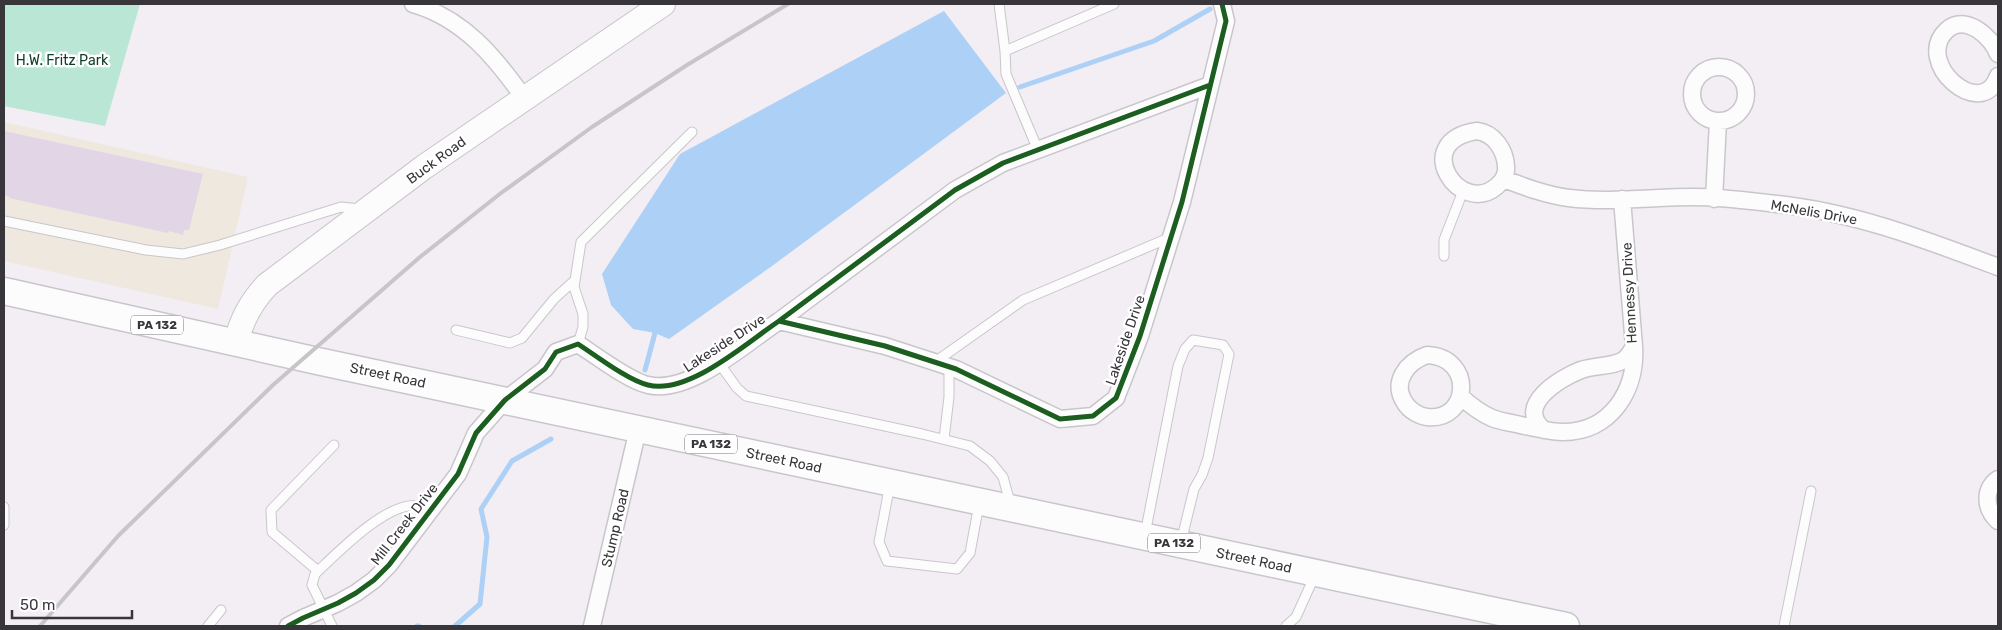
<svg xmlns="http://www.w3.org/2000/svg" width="2002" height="630" viewBox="0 0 2002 630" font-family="Rubik,sans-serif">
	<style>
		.commercial { fill: #efe8df }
		.green { fill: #b9e6d5 }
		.water { fill: #add0f6 }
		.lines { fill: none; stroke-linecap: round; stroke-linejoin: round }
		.stream { stroke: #add0f6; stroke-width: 5 }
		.building { fill: #e1d5e6 }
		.lane-casing { stroke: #c9c6cb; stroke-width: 11 }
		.street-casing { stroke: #c9c6cb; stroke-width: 19 }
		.secondary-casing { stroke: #c9c6cb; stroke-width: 26 }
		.primary-casing { stroke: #c9c6cb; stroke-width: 29 }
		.lane { stroke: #fdfcfd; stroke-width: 9 }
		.street { stroke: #fdfcfd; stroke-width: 16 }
		.secondary { stroke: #fdfcfd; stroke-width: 24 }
		.primary { stroke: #fdfcfd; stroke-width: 26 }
		.rail { stroke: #c7c5c7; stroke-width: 4 }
		.cycleway-casing { stroke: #fff; stroke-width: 8 }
		.cycleway { stroke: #1b5e20; stroke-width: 5 }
		.labels { text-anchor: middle; stroke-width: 5; stroke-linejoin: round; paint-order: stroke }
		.shield { fill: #fff; stroke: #747276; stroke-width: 1 }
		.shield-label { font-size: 12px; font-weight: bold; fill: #39363b }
		.park-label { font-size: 14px; fill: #0d3c2b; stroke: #fff }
		.street-label { font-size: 14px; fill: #39363b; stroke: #fff }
	</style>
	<rect width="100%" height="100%" fill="#f2eef4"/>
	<path class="commercial" d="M4 122 248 177 218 309 4 261Z"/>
	<path class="green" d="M4 4H140L105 126 4 106Z"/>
	<path class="water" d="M944 11 1006 93 772 266 669 339 655 333 633 329 611 305 602 274 680 154Z"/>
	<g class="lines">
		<path class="stream" d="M1020 87 1154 41 1210 9
			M645 370 655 333
			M417 626H419
			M455 626 480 604 487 537 481 509 512 461 551 439"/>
	</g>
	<path class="building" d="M4 131 203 174 189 230H184L183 235 169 231 168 233 9 198 10 197 4 195Z"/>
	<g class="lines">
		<defs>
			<path id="lane" d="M999 4 1005 51 1114 4
				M1005 51 1006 74 1038 150
				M4 221 146 250 183 254 220 245 341 207 360 209
				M1444 256V240L1463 191
				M456 330 510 343 522 338 554 299 575 280
				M578 344 583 327V314L574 287 581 242 692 132
				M935 362 1023 300 1171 237
				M719 363 737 388 746 396 922 434 970 446 990 461 1003 477 1011 506
				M944 439 949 397V366
				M890 484 879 542 887 561 957 569 970 553 979 504
				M4 507V525
				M1145 534 1178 366 1185 349 1193 340 1223 345 1229 354 1208 458 1202 475 1194 489 1181 542
				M318 571 272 532 271 510 334 445
				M208 626 221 610
				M332 626 312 585 315 574C335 555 389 499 419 506 422 507 426 509 429 511
				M1286 626 1296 617 1315 575
				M1784 626 1811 491"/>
			<path id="street" d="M413 4C463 18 495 57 524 98
				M1998 54C1992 37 1965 13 1947 30 1912 62 1982 123 1998 76
				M1692 94a27 27 0 1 1 54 0a27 27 0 1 1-54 0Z
				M1210 85 1003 163 955 190 779 321 885 346 956 369 1060 419 1093 416 1116 398 1140 336 1182 202 1226 21 1222 4
				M1477 131C1494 133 1505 150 1506 166 1507 174 1503 181 1497 186 1460 218 1409 141 1477 131Z
				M1504 179C1525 187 1546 195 1569 198 1610 203 1653 197 1694 197 1721 197 1750 201 1777 204 1854 212 1926 240 1998 267
				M1714 199 1718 121
				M1427 355C1475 357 1470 422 1427 417 1419 416 1409 410 1405 403 1391 382 1407 362 1427 355Z
				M1460 396C1469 404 1480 413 1492 418 1502 422 1514 423 1525 426 1537 428 1550 432 1563 432 1611 432 1637 390 1634 346
				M1544 430C1514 406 1560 378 1581 370 1595 365 1610 367 1622 361 1629 357 1631 352 1634 346L1622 199
				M1998 479C1983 490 1985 509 1998 521
				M288 626 303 618 338 603 356 593 374 580 389 565 458 474 476 433 505 400 545 369 556 352 578 344C595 355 629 381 648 385 689 395 746 343 779 321
				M592 626 638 429"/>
			<path id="secondary" d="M236 343C241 320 251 302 267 285L424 167 663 4"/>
			<path id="primary" d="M4 291 322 362 1566 626"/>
		</defs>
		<use href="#lane" class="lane-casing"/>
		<use href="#street" class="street-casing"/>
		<use href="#secondary" class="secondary-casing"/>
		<use href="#primary" class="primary-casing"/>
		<use href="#lane" class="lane"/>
		<use href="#street" class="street"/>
		<use href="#secondary" class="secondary"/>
		<use href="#primary" class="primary"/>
		<path class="rail" d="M40 626 118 536 273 385 420 257 501 193 592 127 687 65 788 4"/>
		<defs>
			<path id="cycleway" d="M1210 85 1003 163 955 190 779 321 885 346 956 369 1060 419 1093 416 1116 398 1140 336 1182 202 1226 21 1222 4
				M288 626 303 618 338 603 356 593 374 580 389 565 458 474 476 433 505 400 545 369 556 352 578 344C595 355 629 381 648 385 689 395 746 343 779 321"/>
		</defs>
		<use href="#cycleway" class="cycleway-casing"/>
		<use href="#cycleway" class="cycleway"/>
	</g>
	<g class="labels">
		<g class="shield">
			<rect x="131" y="315.5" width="52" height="19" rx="4"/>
			<rect x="685" y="434.5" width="52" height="19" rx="4"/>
			<rect x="1148" y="533.5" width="52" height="19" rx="4"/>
		</g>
		<g class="shield-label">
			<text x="157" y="329">PA 132</text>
			<text x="711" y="448">PA 132</text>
			<text x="1174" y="547">PA 132</text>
		</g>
		<g class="park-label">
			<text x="62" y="65">H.W. Fritz Park</text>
		</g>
		<g class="street-label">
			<text transform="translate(436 160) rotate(-36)" y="5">Buck Road</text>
			<text transform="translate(1814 212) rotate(10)" y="5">McNelis Drive</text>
			<text transform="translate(1629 293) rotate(-93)" y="5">Hennessy Drive</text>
			<text transform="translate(1125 340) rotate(-71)" y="5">Lakeside Drive</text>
			<text transform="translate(724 343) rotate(-33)" y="5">Lakeside Drive</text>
			<text transform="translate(388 375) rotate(12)" y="5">Street Road</text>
			<text transform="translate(784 460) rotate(12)" y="5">Street Road</text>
			<text transform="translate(404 524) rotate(-52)" y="5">Mill Creek Drive</text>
			<text transform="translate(615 528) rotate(-77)" y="5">Stump Road</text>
			<text transform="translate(1254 560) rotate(12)" y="5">Street Road</text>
		</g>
	</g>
	<rect width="2002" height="630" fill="none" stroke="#39363b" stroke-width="10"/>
	<path d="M12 610v8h120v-8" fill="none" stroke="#39363b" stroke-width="2.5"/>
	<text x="20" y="610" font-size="15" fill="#39363b" stroke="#ffffff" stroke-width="4" paint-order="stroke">50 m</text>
</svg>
